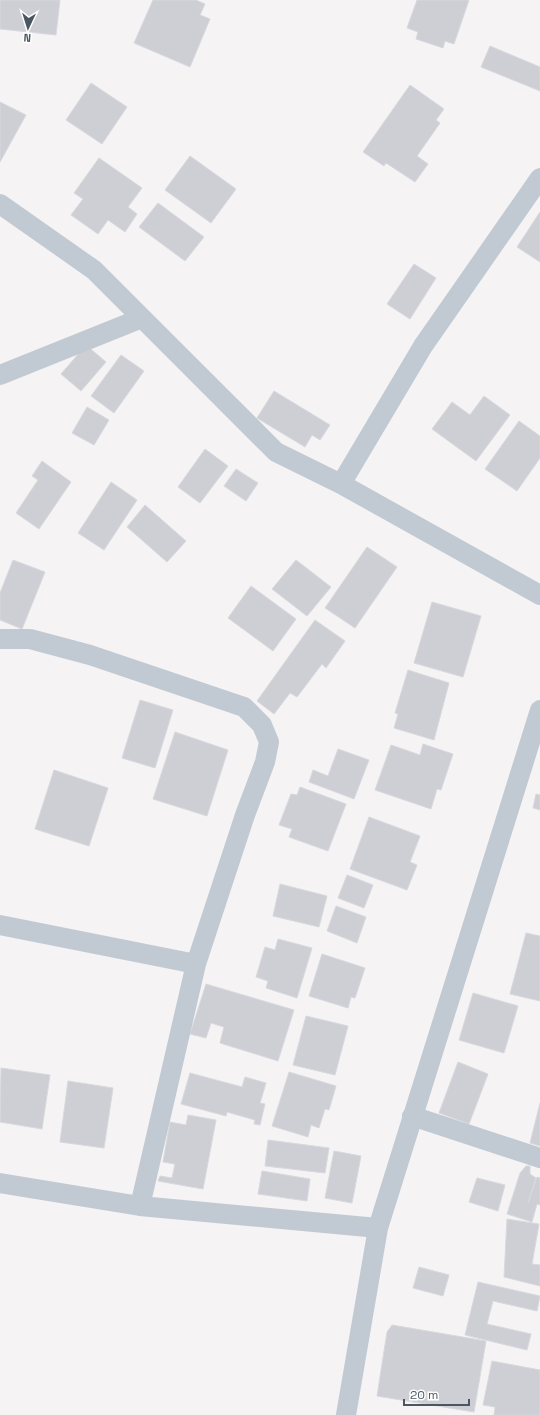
<svg xmlns="http://www.w3.org/2000/svg" width="540" height="1415" viewBox="0 0 540 1415" font-family="'Space Grotesk',sans-serif">
	<style>
		.building { fill: #cdcfd5; stroke: #d7d9de }
		.lines { fill: none; stroke-linecap: round; stroke-linejoin: round }
		.minor { stroke: #c1cad2; stroke-width: 20 }
	</style>
	<rect width="100%" height="100%" fill="#f5f3f3"/>
	<path class="building" d="M0 0H60L56 35 0 29Z
		M153 0H196L205 4 200 15 210 19 190 67 134 43Z
		M417 0H469L454 44 445 41 443 48 416 39 418 32 407 28Z
		M490 46 540 67V91L481 67Z
		M91 83 127 107 102 144 66 120Z
		M410 85 444 109 436 120 440 123 417 156 428 164 415 182 386 163 384 166 363 152Z
		M0 102 26 115 0 162Z
		M190 156 236 189 211 223 165 190Z
		M99 158 142 188 128 207 137 214 125 232 108 220 98 234 71 215 83 199 74 193Z
		M158 203 204 237 185 261 139 227Z
		M540 212V262L517 247Z
		M414 264 436 278 410 319 387 304Z
		M86 345 106 362 81 391 61 374Z
		M121 355 144 371 114 413 91 396Z
		M274 391 330 425 320 440 312 435 305 447 257 418Z
		M484 396 510 415 476 461 432 429 452 402 470 415Z
		M87 407 109 420 94 445 72 433Z
		M519 421 540 436V458L517 491 485 469Z
		M205 449 228 466 200 503 178 487Z
		M42 461 71 482 39 529 16 513 38 480 32 476Z
		M236 469 258 483 246 501 224 486Z
		M111 482 137 500 104 550 78 533Z
		M145 505 186 541 167 562 127 527Z
		M367 547 397 567 355 628 325 608Z
		M13 560 45 572 22 629 0 620V593Z
		M296 560 331 587 307 616 272 589Z
		M251 586 296 619 273 651 228 618Z
		M432 602 481 616 463 677 414 663Z
		M315 620 345 641 326 668 322 664 297 697 290 693 274 714 257 701Z
		M408 670 449 683 434 740 394 728 398 714 395 713Z
		M140 700 173 710 155 768 122 758Z
		M175 732 228 750 207 816 153 799Z
		M423 744 453 754 441 790 437 789 431 809 375 790 391 745 420 755Z
		M338 749 369 760 354 799 309 782 313 770 328 776Z
		M54 770 108 788 89 846 35 829Z
		M300 787 346 804 328 851 289 837 292 829 279 825 291 794 297 795Z
		M536 794 540 795V810L533 808Z
		M369 817 420 836 410 862 417 865 407 890 350 869Z
		M347 875 373 885 364 908 338 898Z
		M280 884 327 896 319 927 273 916Z
		M336 906 366 917 357 943 327 931Z
		M526 933 540 936V1001L510 994Z
		M278 939 312 948 297 998 266 988 268 981 256 977 265 947 275 950Z
		M322 954 365 968 355 998 351 997 348 1008 309 996Z
		M206 984 294 1010 278 1061 220 1043 224 1027 211 1023 206 1038 190 1034Z
		M473 993 518 1006 504 1053 459 1040Z
		M306 1016 348 1026 335 1075 293 1065Z
		M458 1062 488 1074 469 1124 439 1113Z
		M1 1068 50 1075 42 1129 0 1122Z
		M289 1072 336 1086 329 1110 325 1109 319 1128 311 1125 308 1137 272 1126Z
		M190 1073 242 1087 245 1077 266 1083 260 1103 265 1104 260 1125 254 1124 255 1120 227 1112 226 1116 181 1104Z
		M68 1081 113 1088 104 1148 60 1142Z
		M540 1103V1146L530 1143Z
		M188 1115 216 1120 203 1189 158 1181 160 1176 172 1178 175 1164 163 1162 170 1122 186 1125Z
		M268 1140 329 1148 325 1173 265 1166Z
		M334 1151 361 1156 352 1203 325 1198Z
		M526 1166H530V1174L536 1178 528 1203 537 1177 540 1178V1205L537 1204 532 1222 507 1214 520 1173Z
		M262 1171 310 1179 307 1201 258 1194Z
		M477 1178 505 1185 498 1211 469 1202Z
		M507 1219 539 1224 532 1264 540 1265V1286L504 1277Z
		M419 1267 449 1275 443 1296 413 1288Z
		M478 1282 540 1296 537 1311 493 1301 487 1324 531 1334 527 1350 465 1335Z
		M392 1325 486 1341 474 1412 377 1396 387 1332Z
		M492 1361 540 1370V1415H494L495 1407 483 1405Z"/>
	<g class="lines">
		<path class="minor" d="M0 204 94 270 276 452 341 484 540 595
			M0 375 142 318
			M341 484 423 346 540 178
			M0 639H30L90 655 244 707 262 725 269 742 265 762 245 815 196 964 140 1206
			M0 925 196 964
			M412 1116 540 1158
			M0 1183 140 1206 378 1228
			M346 1415 378 1228 540 710"/>
	</g>
	<g transform="translate(28 28) rotate(184)" stroke="#ffffff" stroke-width="3" paint-order="stroke">
	<path d="M0-3L7 15L0 10L-7 15Z" fill="#4a5661"/>
	<text y="-6" font-size="11" font-weight="bold" text-anchor="middle" fill="#4a5661">N</text>
	</g>
	<path d="M404 1399v6h65v-6" fill="none" stroke="#4a5661" stroke-width="2"/>
	<text x="410" y="1399" font-size="12" fill="#4a5661" stroke="#ffffff" stroke-width="3" paint-order="stroke">20 m</text>
</svg>
